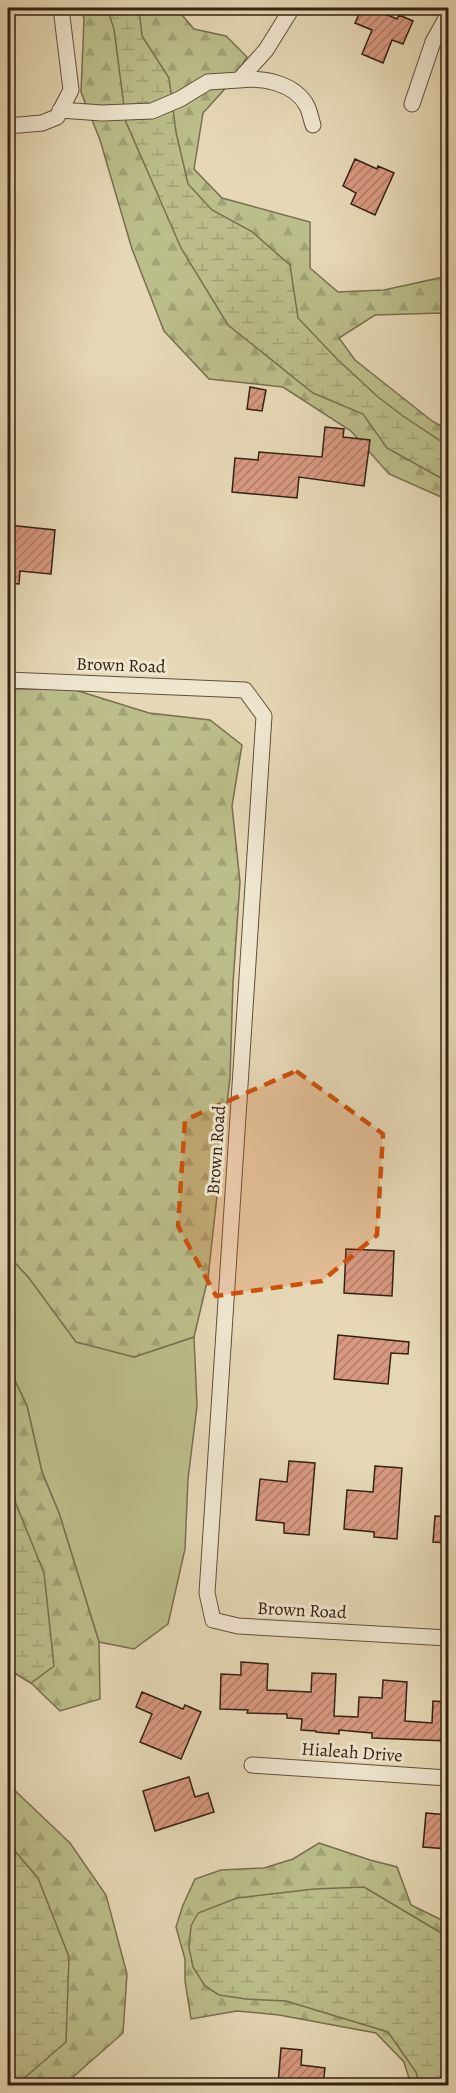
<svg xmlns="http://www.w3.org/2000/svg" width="456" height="2093" viewBox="0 0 456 2093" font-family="Alegreya,serif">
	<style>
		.grass { fill: #bbbd8a; stroke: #786f4e; stroke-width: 1.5 }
		.forest { fill: url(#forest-firs); stroke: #786f4e; stroke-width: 1.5 }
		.wetland { fill: url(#wetland-marsh); stroke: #786f4e; stroke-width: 1.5 }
		.building { fill: url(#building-hatch); stroke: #352111; stroke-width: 1.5 }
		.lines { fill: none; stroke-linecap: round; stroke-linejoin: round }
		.minor-casing { stroke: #614f3a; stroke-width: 17 }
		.minor { stroke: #efe6d0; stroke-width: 15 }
		.marked { fill: #cd510d; fill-opacity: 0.2; stroke: #cd510d; stroke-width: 4.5; stroke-dasharray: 12 8; stroke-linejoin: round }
		.labels { text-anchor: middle; stroke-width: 6; stroke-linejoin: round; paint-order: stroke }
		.street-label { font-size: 18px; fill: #352111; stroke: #efe6d0 }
	</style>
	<defs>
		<pattern id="forest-firs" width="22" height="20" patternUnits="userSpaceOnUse" patternTransform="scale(1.5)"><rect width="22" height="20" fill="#bbbd8a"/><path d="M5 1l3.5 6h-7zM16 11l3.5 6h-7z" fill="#a1a276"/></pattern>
		<pattern id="wetland-marsh" width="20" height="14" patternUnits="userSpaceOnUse" patternTransform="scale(1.5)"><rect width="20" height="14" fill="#bbbd8a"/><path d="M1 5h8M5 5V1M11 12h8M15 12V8" fill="none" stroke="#a1a276"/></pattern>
		<pattern id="building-hatch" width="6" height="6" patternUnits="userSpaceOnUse" patternTransform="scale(1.5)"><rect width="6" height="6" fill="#d89881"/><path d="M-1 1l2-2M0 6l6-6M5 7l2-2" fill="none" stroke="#b07c68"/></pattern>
	</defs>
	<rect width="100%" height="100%" fill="#e6d8b6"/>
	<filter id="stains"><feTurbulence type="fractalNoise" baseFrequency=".00333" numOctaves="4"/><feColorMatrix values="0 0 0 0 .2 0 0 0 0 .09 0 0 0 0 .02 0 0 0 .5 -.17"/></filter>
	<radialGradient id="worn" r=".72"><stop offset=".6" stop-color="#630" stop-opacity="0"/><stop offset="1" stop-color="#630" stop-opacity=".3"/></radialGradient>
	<path class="grass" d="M8 1255 29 1278 134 1357 194 1337 197 1406 188 1479 185 1549 168 1624 134 1649 99 1642 59 1513 42 1472 27 1406 8 1366Z"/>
	<path class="forest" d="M81 8H176L194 29 226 36 247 57 232 81 203 113 194 169 222 198 310 222V268L338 292 384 290 448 276V315L441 313 375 315 339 338 355 360 432 421 448 430V500L389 474 351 431 283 387 209 379 164 331 132 249 100 140 81 92 84 19Z
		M8 689H72L149 713 210 720 242 745 232 806 240 882 233 983 230 1077 208 1278 194 1337 134 1357 76 1342 29 1278 8 1255Z
		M8 1366 27 1406 42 1472 59 1513 99 1642 100 1699 60 1711 31 1683 8 1669Z
		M8 1784 70 1843 106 1895 127 1974 123 2033 64 2085H8Z
		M319 1843 370 1860 397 1867 411 1905 448 1923V2085H411L404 2062 376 2033 279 2015 237 2011 191 2019 185 1981V1959L176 1927 183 1905 195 1879 221 1870 264 1868 293 1859Z"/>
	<path class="wetland" d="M107 8H139L142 36 169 78 176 132 188 184 212 210 251 231 290 265 298 318 337 359 378 397 403 416 448 446V482L387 448 363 414 313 393 228 325 181 248 126 122 114 29Z
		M8 1467 16 1504 44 1573 54 1666 31 1683 8 1669Z
		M8 1843 38 1878 69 1957 66 2042 15 2086 8 2085Z
		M364 1887 448 1937V2085H420L416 2072 388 2032 286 2001 246 1999 219 1995 205 1986 193 1967 189 1948 191 1926 198 1913 237 1898 314 1889Z"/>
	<path class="building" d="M362 8H372L397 19 399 15 413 21 403 44 392 40 383 63 362 54 372 30 355 23Z
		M355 159 377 169 378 166 394 173 375 215 351 204 356 193 343 186Z
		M250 387 266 390 262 411 247 409Z
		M325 427 344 429 343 437 370 440 364 486 299 477 297 498 232 492 235 458 258 460 259 452 322 457Z
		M8 525 55 530 51 574 20 571 19 584 8 583Z
		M346 1249 394 1251 392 1296 344 1293Z
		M338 1335 409 1342 408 1354 391 1353 388 1384 334 1379Z
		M289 1461 315 1463 309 1535 284 1533V1523L256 1520 260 1479 287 1482Z
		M375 1466 402 1468 397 1539 374 1537V1532L344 1529 347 1490 373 1492Z
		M435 1516 448 1517V1543L433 1542Z
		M241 1662 268 1664 267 1690 311 1692 312 1673 336 1674 334 1716 358 1717 359 1697 382 1698 383 1680 407 1682 405 1721 432 1723 433 1701 448 1702V1741L372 1738V1733L339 1730V1734L316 1732V1731L301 1730 302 1719 287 1718V1714L247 1713 248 1710 220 1709 221 1674 241 1675Z
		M142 1692 183 1709 185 1705 201 1712 181 1759 140 1742 152 1714 136 1707Z
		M189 1777 195 1797 208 1793 214 1812 155 1831 143 1791Z
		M426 1813 448 1815V1849L423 1847Z
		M281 2048 302 2050 301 2065 325 2068 323 2085H278Z"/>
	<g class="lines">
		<defs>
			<path id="minor" d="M239 80C262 77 295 83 307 106 310 112 311 119 313 125
				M412 104 433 42 448 15
				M60 110 102 113 152 111 180 99 208 82 239 80 266 50 292 8
				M8 126 42 123 57 117 71 90 61 8
				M8 680 245 690 264 716 207 1593 213 1620 238 1626 448 1638
				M252 1765 448 1778"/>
		</defs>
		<use href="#minor" class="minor-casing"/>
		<use href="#minor" class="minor"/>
	</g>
	<path class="marked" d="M296 1071 383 1134 377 1235 322 1281 216 1296 178 1226 185 1120Z"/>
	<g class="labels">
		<g class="street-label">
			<text transform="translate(121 665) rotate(2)" y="6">Brown Road</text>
			<text transform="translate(216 1150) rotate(-86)" y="6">Brown Road</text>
			<text transform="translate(302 1610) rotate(3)" y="6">Brown Road</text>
			<text transform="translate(352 1752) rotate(4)" y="6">Hialeah Drive</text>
		</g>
	</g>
	<rect width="456" height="2093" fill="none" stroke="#e6d8b6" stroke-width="30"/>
	<rect x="9" y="9" width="438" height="2075" fill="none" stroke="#352111" stroke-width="3"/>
	<rect x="15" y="15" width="426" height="2063" fill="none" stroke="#352111" stroke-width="1.5"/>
	<rect width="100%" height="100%" filter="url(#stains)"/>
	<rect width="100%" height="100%" fill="url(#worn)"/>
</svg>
